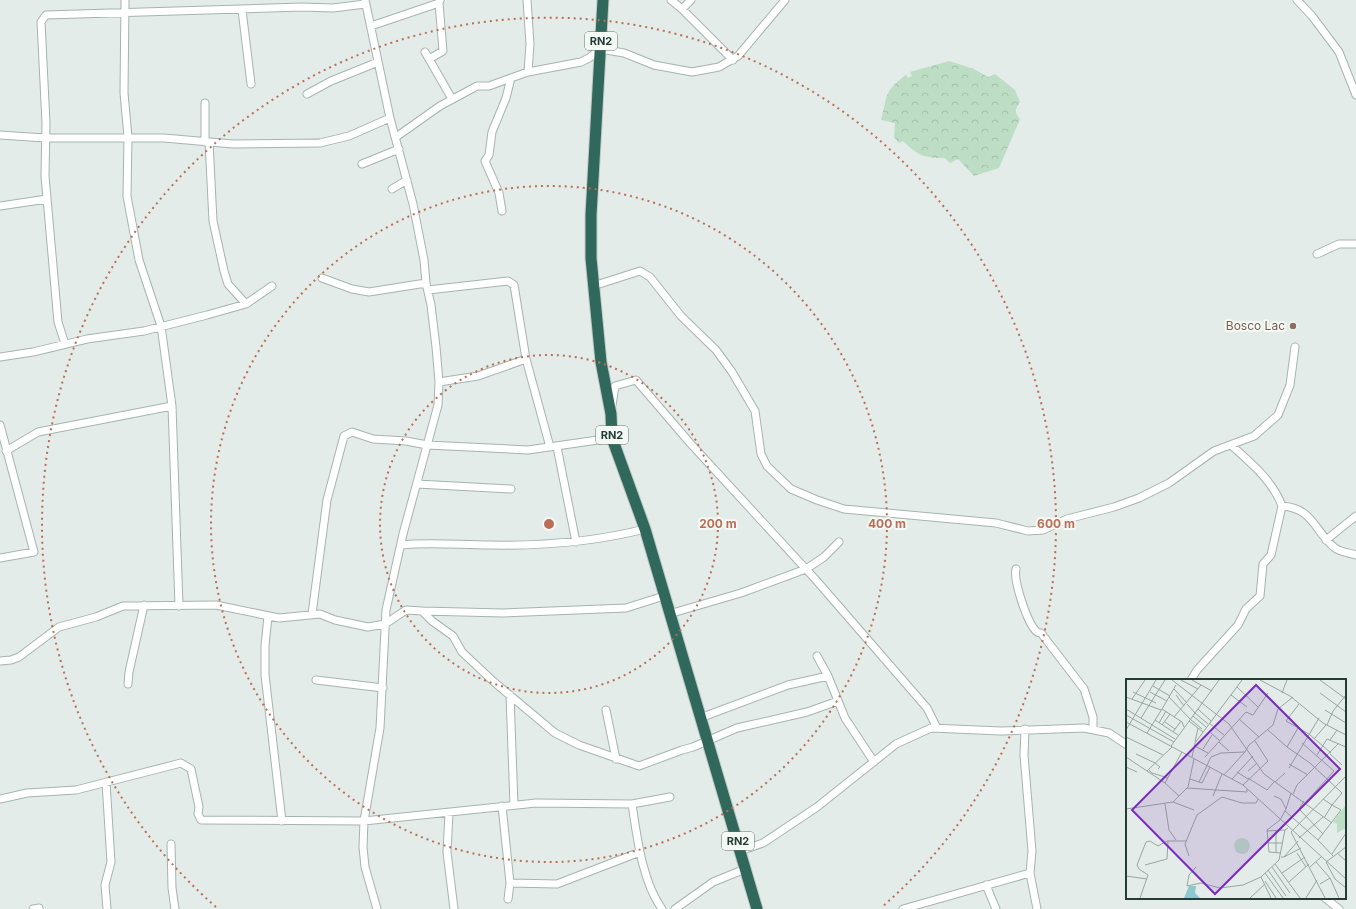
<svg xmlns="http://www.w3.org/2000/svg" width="1356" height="909" viewBox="0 0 1356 909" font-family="Inter,sans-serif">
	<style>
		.forest { fill: url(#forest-crowns) }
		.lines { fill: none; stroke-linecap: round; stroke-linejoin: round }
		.minor-casing { stroke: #a6b4af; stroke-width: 9 }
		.highway-casing { stroke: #c1c9c7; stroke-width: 13 }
		.minor { stroke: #fff; stroke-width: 7 }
		.highway { stroke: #30695c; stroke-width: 11 }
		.ring { fill: none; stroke: #bb6e56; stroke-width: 2; stroke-dasharray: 2 4 }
		.education-dot { fill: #8d6e63; stroke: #f4f9f6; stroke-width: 1.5 }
		.labels { text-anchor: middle; stroke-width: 4; stroke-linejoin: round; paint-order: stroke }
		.shield { fill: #f4f9f6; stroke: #627570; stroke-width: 1 }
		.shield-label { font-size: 11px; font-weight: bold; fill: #233d36 }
		.education-label { font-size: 12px; fill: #785e54; stroke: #f4f9f6; text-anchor: end }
		.inset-road { fill: none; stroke: #96a6a1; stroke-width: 1 }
		.view { fill: #7b2cbf; fill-opacity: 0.15; stroke: #7b2cbf; stroke-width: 2 }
		.inset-edge { fill: none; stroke: #233d36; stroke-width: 2 }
		.centre { fill: #bb6e56; stroke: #f4f9f6; stroke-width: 2 }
		.ring-label { font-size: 12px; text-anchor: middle; font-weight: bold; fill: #bb6e56; stroke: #f4f9f6; stroke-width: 4; stroke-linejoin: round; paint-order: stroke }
	</style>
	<defs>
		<pattern id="forest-crowns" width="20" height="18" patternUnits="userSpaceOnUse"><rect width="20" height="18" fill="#bdddc5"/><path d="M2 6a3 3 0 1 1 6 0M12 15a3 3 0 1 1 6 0" fill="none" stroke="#a2bfaa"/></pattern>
	</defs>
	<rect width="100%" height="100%" fill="#e3ece8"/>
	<path class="forest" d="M949 61 974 69 988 77 995 74 1015 90 1020 102C1015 109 1014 113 1020 119L999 168 974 176 958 159 950 163 945 158C923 158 919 156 903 141L899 143 894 137 895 123 881 120C888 95 883 92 906 75L908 78 912 76 910 72Z"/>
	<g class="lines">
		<defs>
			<path id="minor" d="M125 0 124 93 128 137 127 196 139 260 161 326 172 406 179 606
				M365 0 390 118 413 204 424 260 426 283 431 305 436 347 439 382 438 405 403 534 386 610 380 728 364 821 363 847 365 867 377 909
				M527 0 530 44 528 72
				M671 0 682 9 733 60
				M1297 0 1312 16 1339 52 1356 95
				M682 9 691 0
				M242 10 251 84
				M371 26 439 3 440 0
				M425 52 452 99
				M429 59 443 51 439 3
				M307 94 331 81 378 62
				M0 135 45 138H164L233 144 320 143 349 136 390 118
				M396 137 440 106 477 86H489L511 78
				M205 142V103
				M209 142 213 221 224 271 228 284 246 304
				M362 164 399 149
				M392 189 407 180
				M0 206 47 199
				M502 211 499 193 485 161 489 155 492 132 506 98 511 78 528 72 581 62 589 58 600 49 624 53 654 65 692 72 719 67 738 56 785 0
				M1317 254 1339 244H1356
				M322 278 352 289 369 292 426 283
				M593 286 640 271 650 277 681 316 716 350 732 372 755 411 761 454 767 466 791 489 817 500 844 509 996 523 1028 531 1043 530 1067 519 1114 507 1139 498 1169 483 1214 451 1254 436 1278 415 1290 385 1295 347
				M428 290 508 281 514 285 526 359 550 447
				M65 344 58 322 45 176 46 123 41 22 46 15 302 7 333 8 365 4
				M0 357 33 352 87 339 144 331 207 315 246 304 272 286
				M439 382 478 376 526 359
				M612 405 615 386 636 380 690 443 816 580 927 708 937 728
				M0 425 34 552 0 558
				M1232 446C1251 463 1273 481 1282 506 1314 508 1315 533 1335 548 1340 552 1350 553 1356 555
				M557 447 576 542
				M6 451 38 432 172 406
				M417 484 511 489
				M1326 540 1356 516
				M401 545C430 542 460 545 490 545 542 546 594 542 645 529
				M1016 569C1013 580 1027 622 1036 631 1037 632 1040 633 1041 633L1084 689 1093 717V729
				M422 611 503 613 626 608 664 596
				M312 614 327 500 344 436 352 432 373 439 406 441 427 445 528 450 612 438
				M669 614 741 593 806 569 824 557 839 542
				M268 616 265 646V675L282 821
				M817 656 828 676
				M0 661 11 660 19 657 59 627 96 617 123 606 216 605 279 618 320 614 335 620 368 627 385 624 406 610 422 611 432 621 453 636 462 652 494 682 555 733 579 745 639 766 682 750 693 747 737 728 807 712 838 701
				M316 680 383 688
				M1191 680 1197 670 1238 625 1246 609 1260 596 1263 564 1271 555 1282 506
				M128 684 129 672 144 605
				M510 695 514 805
				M606 710 616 759
				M700 718 788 685 828 676 845 718 874 762
				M1025 729 1024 755 1032 851 1030 873 1037 909
				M106 782 111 862 105 885 107 909
				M0 799 27 793 76 790 181 763 191 769 199 807 198 814 201 820 364 821 536 803 632 804 670 797
				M632 804C637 837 642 881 662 909
				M502 806 510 883 508 899
				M449 813 447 852 454 909
				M171 844 172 888 175 909
				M740 851 763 843 817 807 896 744 931 728 1001 731 1084 728 1109 733 1127 745
				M510 883 557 884 640 852
				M986 885 996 909
				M1325 898 1339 909
				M33 909 39 908
				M675 909 713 882 745 869
				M903 909 1030 873"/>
			<path id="highway" d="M603 0 591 215V258L601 362 611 414 612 438 645 529 757 909"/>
		</defs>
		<use href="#minor" class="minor-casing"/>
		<use href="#highway" class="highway-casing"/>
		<use href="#minor" class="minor"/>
		<use href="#highway" class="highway"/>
	</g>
	<g class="ring">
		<circle cx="549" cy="524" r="169"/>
		<circle cx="549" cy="524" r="338"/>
		<path d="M216 907A507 507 0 1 1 882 907"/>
	</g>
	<circle class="education-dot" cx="1293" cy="326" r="4"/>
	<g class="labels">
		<g class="shield">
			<rect x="585" y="32" width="32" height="18" rx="3"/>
			<rect x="596" y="426" width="32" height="18" rx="3"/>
			<rect x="722" y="832" width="32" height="18" rx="3"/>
		</g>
		<g class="shield-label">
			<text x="601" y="45">RN2</text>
			<text x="612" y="439">RN2</text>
			<text x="738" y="845">RN2</text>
		</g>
		<g class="education-label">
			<text x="1285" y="330">Bosco Lac</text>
		</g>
	</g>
	<g transform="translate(1126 679)">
		<rect width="220" height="220" fill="#e3ece8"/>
		<path d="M219 127 220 149 211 154V145L207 143ZM108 167a8 8 0 1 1 16 0a8 8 0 1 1-16 0Z" fill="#bdddc5"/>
		<path d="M63 207H70L69 214 74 219H58Z" fill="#8dc7d0"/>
		<path class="inset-road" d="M46 1 103 45 138 95 206 144M55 1 72 10M66 1 86 12M134 1 164 17 197 44 220 56M194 1 220 20M27 7 44 17M111 8 132 28M48 10 61 24M7 13 30 24M24 13 41 22M156 14 161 1M194 14 220 33M50 16 58 27M105 16 121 28M0 18 35 31M43 18 64 40M6 20 19 1M61 25 69 34M173 25 160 42 183 55 205 74M0 30 49 60M36 30 50 6M72 30 85 42M199 31 220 44M69 34 82 45M0 36 48 63M67 37 80 48M48 38 75 6M15 39 39 1M64 40 76 50M113 40 133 58M29 41 52 56M63 42 77 53M0 43 117 106 220 200M39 43 49 50M33 44 40 32M83 44 98 56M36 46 44 35M201 46 207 32 220 16M0 51 30 1M142 51 161 68 184 84 216 114 206 126 215 131 192 161 207 177M47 53 55 42M21 54 36 30 56 43 58 48M85 54 94 62M0 58 37 76M188 60 200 46M204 61 211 51M69 63 72 49M93 63 103 72M176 64 208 92 180 123M45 67 93 1M69 67 82 74M161 68 172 49M77 70 86 56M10 75 29 84 34 88 32 90M204 75 216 86M191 76 201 60 220 68M0 78 39 104 53 117M66 78 69 64 116 1M79 78 120 33 127 36 142 14M163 85 182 96M0 88 11 93M163 89 193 39M23 91 26 94 42 99M21 92 46 68M122 92 131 84M111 93 122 100M98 96 119 73M122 99 141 111 148 103M64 100 76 104 84 88M106 100 127 77M73 103 85 78 95 74 119 73 123 66 147 46 152 30 167 18M149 103 159 94M39 104 56 73M117 106 142 82 129 62M61 109 121 113V110M167 115 171 106 212 65M87 117 96 95M148 117 155 120 160 130 154 141 141 151 143 173 155 174M197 120 206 126 198 139M178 122 173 130 197 155M47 123 68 131M39 125 43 151 50 161M0 130 47 123 62 108 68 80M160 130 165 114M159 132 192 161M141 152 159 151M173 159 197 138M142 164H157M220 168 200 183 209 200 220 209M150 174V152M171 174 180 188M211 174 220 182M206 175 220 154M63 177 59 165 71 136 96 118 116 124H130L132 120M155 178H158L175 169M158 178 172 162M190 183 204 199M149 185 174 219M19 186 41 180 42 162M70 188 63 196 61 207 75 204 94 209 117 206 135 198 153 181 159 151 162 149M146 188 164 214M184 188 195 178M142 191 160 217M139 194 157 219M156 194 179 178M0 197 21 200M135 198 145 219M139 202 150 219M163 203 183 185M194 205 204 199 213 219M14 219 22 196 13 190 11 186 20 163 24 162 32 167 41 162H60M124 219 139 205M180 219 191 201M199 219 165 153 220 97"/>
		<path class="view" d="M130 6 214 90 89 215 6 131Z"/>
		<rect width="220" height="220" class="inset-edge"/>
	</g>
	<circle cx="549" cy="524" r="6" class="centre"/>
	<g class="ring-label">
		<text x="718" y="528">200 m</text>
		<text x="887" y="528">400 m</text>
		<text x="1056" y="528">600 m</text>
	</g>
</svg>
